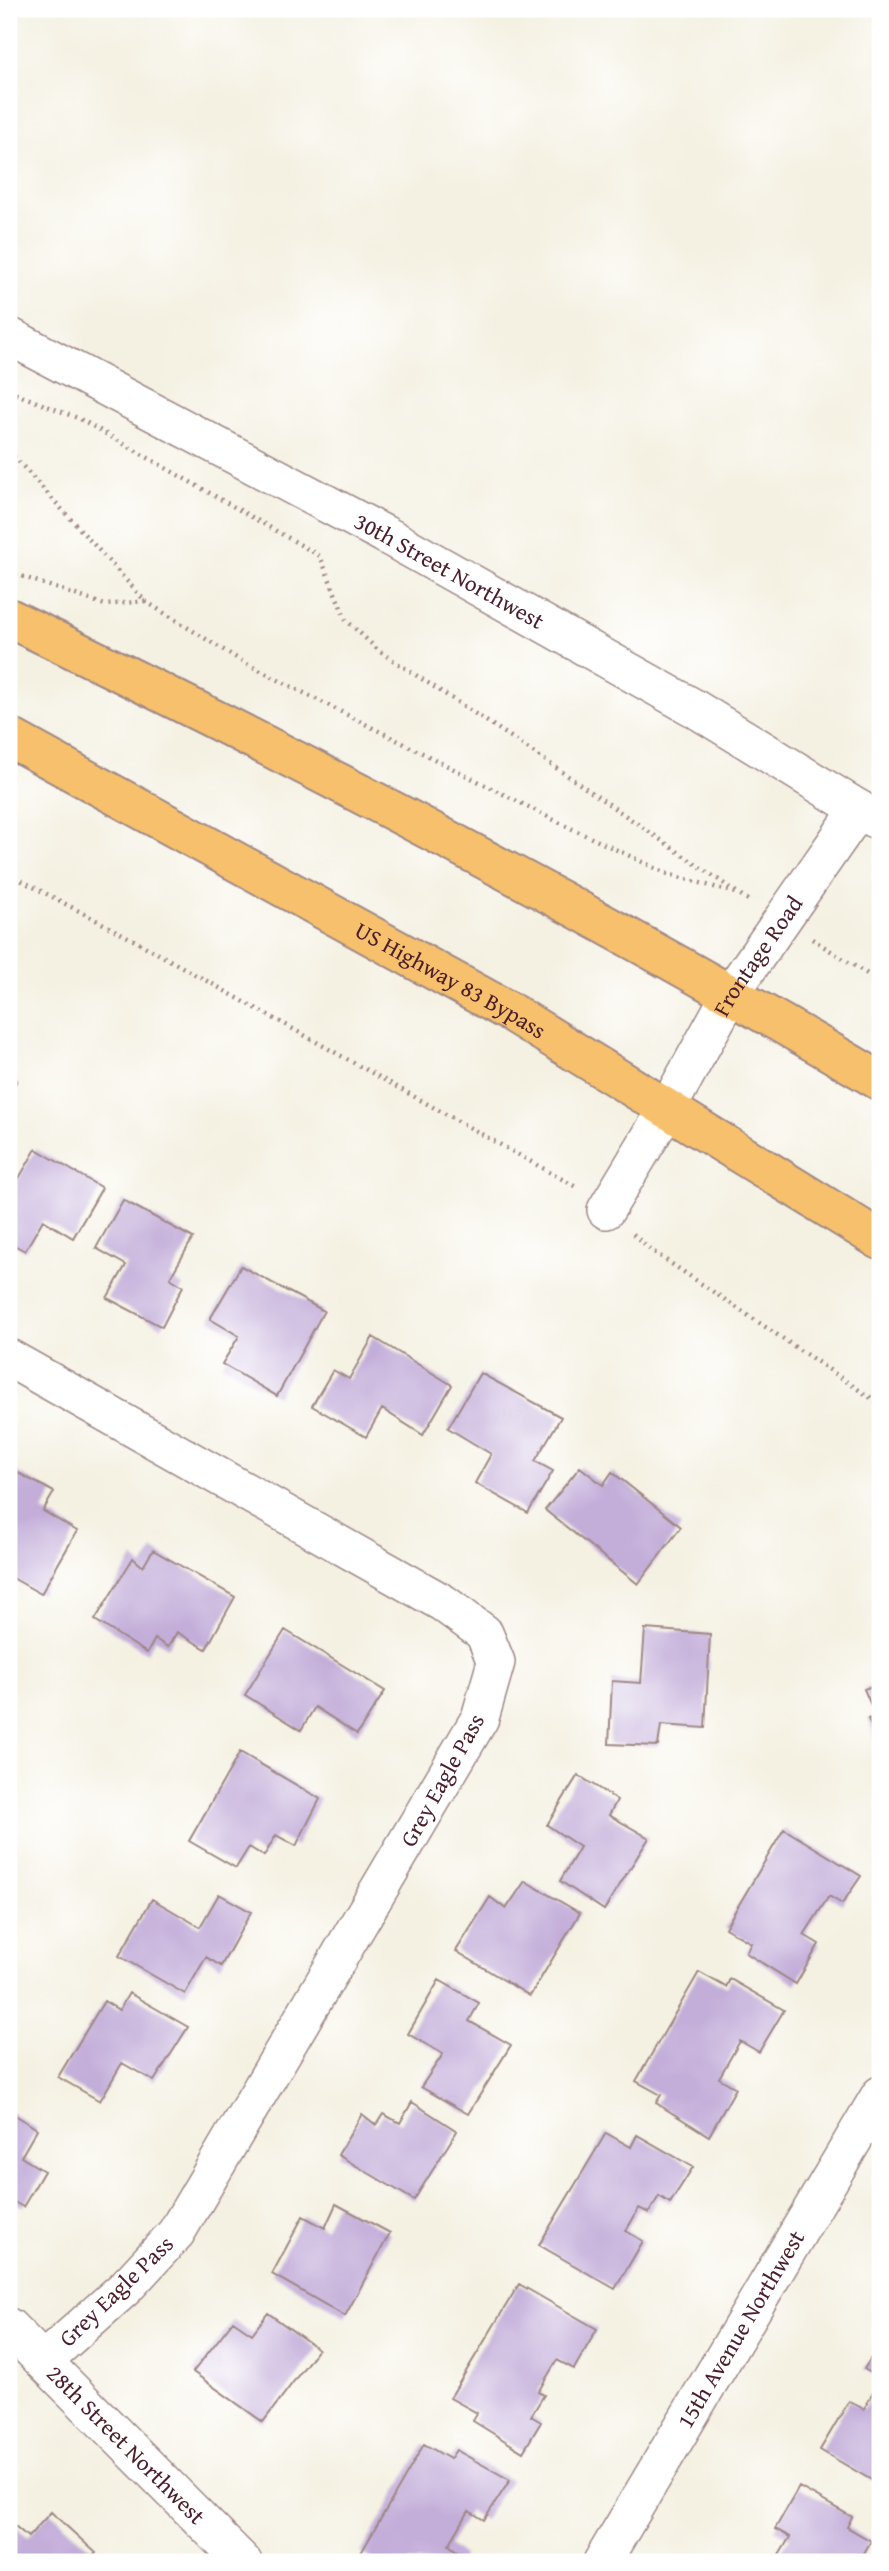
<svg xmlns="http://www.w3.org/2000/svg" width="889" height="2571" viewBox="0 0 889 2571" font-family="'Gentium Book Plus',serif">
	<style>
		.building { fill: #c3add9 }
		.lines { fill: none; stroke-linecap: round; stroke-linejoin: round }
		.minor-casing { stroke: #9f8886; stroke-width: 40 }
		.highway-casing { stroke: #9f8886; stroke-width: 42 }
		.path { stroke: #9f8886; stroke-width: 4.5; stroke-dasharray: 2 5; stroke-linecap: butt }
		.minor { stroke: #fff; stroke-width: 37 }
		.highway { stroke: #f7c06c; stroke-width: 38 }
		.labels { text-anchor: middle; stroke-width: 6; stroke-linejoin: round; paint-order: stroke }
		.street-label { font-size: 23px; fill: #4a1f2b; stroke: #fff }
	</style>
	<rect width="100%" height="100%" fill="#fff"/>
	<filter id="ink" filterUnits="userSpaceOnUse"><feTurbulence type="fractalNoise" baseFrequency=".0143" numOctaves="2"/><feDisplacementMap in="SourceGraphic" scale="14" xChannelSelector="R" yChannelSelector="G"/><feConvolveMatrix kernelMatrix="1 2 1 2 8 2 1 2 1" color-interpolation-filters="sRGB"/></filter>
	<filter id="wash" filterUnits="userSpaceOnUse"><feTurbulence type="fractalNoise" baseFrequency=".00686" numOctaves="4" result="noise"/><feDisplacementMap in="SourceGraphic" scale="28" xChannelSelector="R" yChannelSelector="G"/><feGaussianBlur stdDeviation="1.57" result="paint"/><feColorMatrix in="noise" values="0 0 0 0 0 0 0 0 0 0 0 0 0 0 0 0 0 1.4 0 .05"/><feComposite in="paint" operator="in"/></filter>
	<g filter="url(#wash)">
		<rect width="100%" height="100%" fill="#f4f1e2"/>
		<g id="blocks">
			<path class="building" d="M9 1075 17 1080 9 1095Z
				M36 1149 102 1188 73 1238 43 1220 25 1251 9 1242V1188L12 1190Z
				M123 1200 193 1238 170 1278 183 1286 162 1327 107 1298 126 1265 96 1248Z
				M241 1266 324 1311 277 1396 222 1364 239 1336 210 1319Z
				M373 1337 452 1385 423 1435 382 1409 366 1437 312 1406 333 1370 349 1379Z
				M480 1373 561 1417 535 1461 553 1471 528 1513 475 1483 491 1454 448 1428Z
				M580 1467 603 1485 612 1472 681 1527 638 1584 545 1510Z
				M9 1468 54 1492 43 1511 77 1531 41 1594 9 1576Z
				M153 1550 235 1597 206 1649 177 1632 168 1647 155 1639 147 1653 95 1620 133 1558 143 1567Z
				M645 1629 710 1634 705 1728 661 1725 658 1746 609 1744 612 1681 641 1683Z
				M285 1630 385 1691 357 1734 315 1707 301 1730 245 1695Z
				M880 1683V1748L868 1719 876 1717 864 1689Z
				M240 1752 320 1799 296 1846 276 1835 264 1856 249 1847 236 1868 189 1841Z
				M578 1775 617 1800 609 1815 649 1838 604 1910 560 1881 580 1847 547 1825Z
				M784 1829 861 1876 842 1904 829 1896 804 1935 819 1944 796 1984 746 1953 751 1943 725 1928Z
				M525 1881 580 1913 530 1996 456 1951 490 1897 506 1909Z
				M219 1894 251 1912 221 1966 206 1957 185 1994 119 1956 152 1899 200 1927Z
				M699 1972 726 1987 730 1979 784 2010 759 2052 740 2041 719 2078 736 2088 709 2136 656 2103 661 2095 636 2081Z
				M439 1980 479 2003 469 2021 511 2045 468 2114 421 2087 443 2054 408 2034Z
				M129 1993 188 2027 154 2081 122 2063 100 2101 58 2077 104 2001 119 2010Z
				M412 2102 457 2131 414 2200 338 2155 362 2114 376 2125 383 2114 400 2123Z
				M9 2111 37 2129 21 2157 44 2171 23 2207 9 2199Z
				M606 2133 631 2147 637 2135 693 2167 670 2203 659 2196 649 2213 639 2208 626 2231 643 2241 615 2289 539 2245Z
				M336 2204 390 2233 345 2316 272 2274 303 2216 325 2228Z
				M519 2284 597 2329 574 2369 557 2360 538 2392 544 2395 531 2416 541 2422 523 2452 473 2421 477 2413 450 2398Z
				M268 2313 318 2349 263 2422 193 2372 233 2321 252 2334Z
				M880 2344V2378L864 2369Z
				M880 2380V2485L820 2450 849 2401 864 2409Z
				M424 2444 450 2459 456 2450 510 2480 484 2520 469 2511 449 2545 463 2556 459 2562H377L361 2553Z
				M799 2487 852 2517 847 2527 871 2541 859 2562H775L790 2537 775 2529Z
				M51 2512 96 2553 88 2562H9V2521L28 2537Z"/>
		</g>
	</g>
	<g filter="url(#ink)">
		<use href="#blocks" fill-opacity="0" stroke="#9f8886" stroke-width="2"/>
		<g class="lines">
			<defs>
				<g id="minor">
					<path id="s1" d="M9 336 384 534 694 708 880 822"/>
					<path id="s2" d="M606 1210 667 1109 731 993 859 809"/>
					<path d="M9 1358 443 1603 484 1633 496 1662 480 1718 176 2233 125 2288 43 2361"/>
					<path id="s3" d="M9 2327 243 2562"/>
					<path id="s4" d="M602 2562 880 2095"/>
				</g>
				<g id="highway">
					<path d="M9 618C305 761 597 914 880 1081"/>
					<path id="s5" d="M9 737 512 1013 880 1240"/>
				</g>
			</defs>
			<use href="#minor" class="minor-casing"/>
			<use href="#highway" class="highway-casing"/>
			<path class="path" d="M9 391 80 419 320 556 346 620 379 651 520 743 751 902
				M9 451 145 601 243 662 566 826 668 874 736 893
				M9 572 105 605 145 601
				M9 874 130 938 578 1188
				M812 939 880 982
				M633 1234 651 1250 880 1404"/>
			<use href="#minor" class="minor"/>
			<use href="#highway" class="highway"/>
		</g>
	</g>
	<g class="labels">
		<g class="street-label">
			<text dy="8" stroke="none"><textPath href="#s1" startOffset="499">30th Street Northwest</textPath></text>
			<text dy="8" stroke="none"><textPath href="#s2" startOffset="296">Frontage Road</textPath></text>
			<text dy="8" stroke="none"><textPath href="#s5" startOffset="504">US Highway 83 Bypass</textPath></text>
			<text transform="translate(442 1780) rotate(-61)" y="8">Grey Eagle Pass</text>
			<text transform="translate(116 2291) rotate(-44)" y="8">Grey Eagle Pass</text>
			<text dy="8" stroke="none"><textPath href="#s4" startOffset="271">15th Avenue Northwest</textPath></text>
			<text dy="8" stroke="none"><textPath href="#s3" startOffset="166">28th Street Northwest</textPath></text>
		</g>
	</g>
	<rect width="889" height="2571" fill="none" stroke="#fff" stroke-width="35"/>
</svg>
